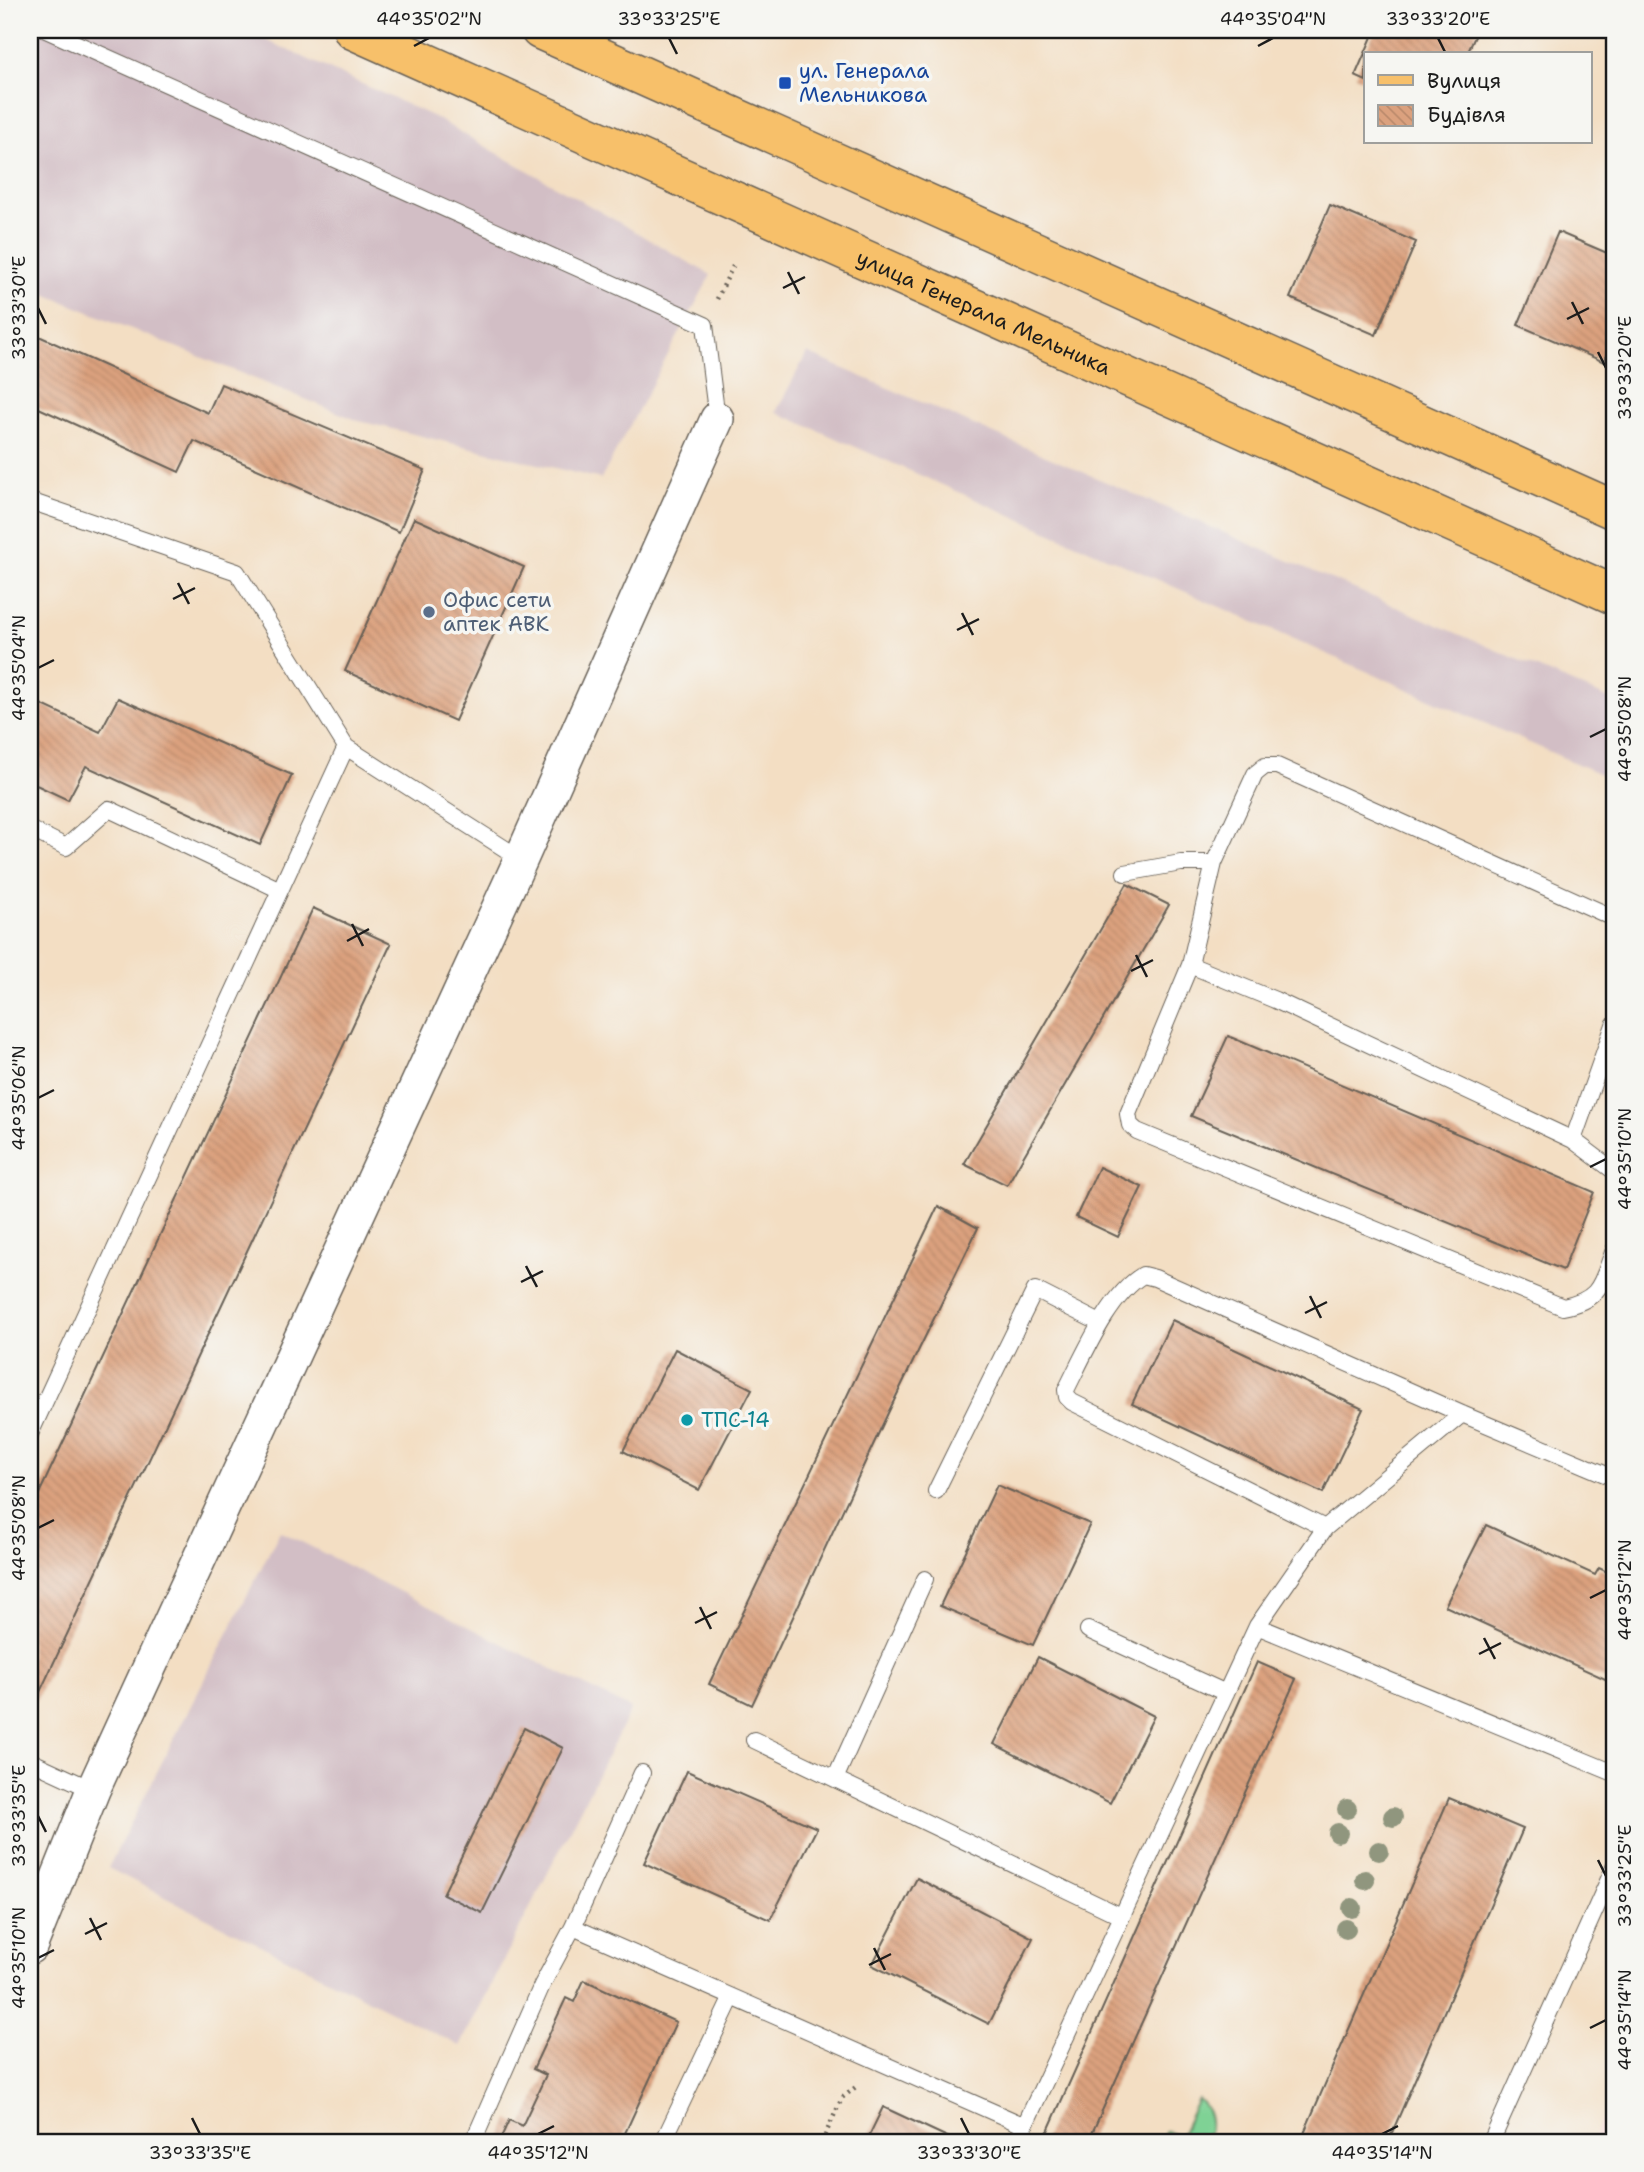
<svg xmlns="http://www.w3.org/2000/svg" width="1644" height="2172" viewBox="0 0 1644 2172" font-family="'Shantell Sans',sans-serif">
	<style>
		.built { fill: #f7d0cf }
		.industrial { fill: #d2bec5 }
		.green { fill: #7fd295; stroke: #4e7758; stroke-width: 2 }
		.building { fill: url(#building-back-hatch) }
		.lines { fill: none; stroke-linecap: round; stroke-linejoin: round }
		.lane-casing { stroke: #676056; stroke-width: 18 }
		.street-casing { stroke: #676056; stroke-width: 36 }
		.primary-casing { stroke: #676056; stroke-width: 41 }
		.path { stroke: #676056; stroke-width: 4.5; stroke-dasharray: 2 5; stroke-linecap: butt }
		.lane { stroke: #fff; stroke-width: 16 }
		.street { stroke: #fff; stroke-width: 33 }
		.primary { stroke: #f7c06b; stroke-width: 38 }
		.tree { fill: #90967e }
		.ticks { fill: none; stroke: #1c1c1c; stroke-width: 2.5 }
		.transit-dot { fill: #1a4fb4; stroke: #f6f6f2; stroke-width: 2.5 }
		.service-dot { fill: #5c6f8a; stroke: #f6f6f2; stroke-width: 2.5 }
		.culture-dot { fill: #0f9aa8; stroke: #f6f6f2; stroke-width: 2.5 }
		.labels { text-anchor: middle; stroke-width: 7; stroke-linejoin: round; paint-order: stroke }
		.transit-label { font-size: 21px; fill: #164399; stroke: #f6f6f2; text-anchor: start }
		.street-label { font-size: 21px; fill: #1c1c1c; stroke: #f6f6f2 }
		.service-label { font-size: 21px; fill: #4e5e75; stroke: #f6f6f2; text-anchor: start }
		.culture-label { font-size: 21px; fill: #0d838f; stroke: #f6f6f2; text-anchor: start }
		.neatline { fill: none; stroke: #1c1c1c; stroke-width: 2.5 }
		.ticks-label { font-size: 18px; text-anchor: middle; fill: #1c1c1c }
	</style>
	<defs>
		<pattern id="building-back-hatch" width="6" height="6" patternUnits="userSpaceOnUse" patternTransform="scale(1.75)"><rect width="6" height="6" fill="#dba17e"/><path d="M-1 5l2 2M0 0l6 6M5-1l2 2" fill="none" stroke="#bb8a6c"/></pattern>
	</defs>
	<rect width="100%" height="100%" fill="#f6f6f2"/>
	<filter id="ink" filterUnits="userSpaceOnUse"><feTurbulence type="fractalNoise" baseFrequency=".0143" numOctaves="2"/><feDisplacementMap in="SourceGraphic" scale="14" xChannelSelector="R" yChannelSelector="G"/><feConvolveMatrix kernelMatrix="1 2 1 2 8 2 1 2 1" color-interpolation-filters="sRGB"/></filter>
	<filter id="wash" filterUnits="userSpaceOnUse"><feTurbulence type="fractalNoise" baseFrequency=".00686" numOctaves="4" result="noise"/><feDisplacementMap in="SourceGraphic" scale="28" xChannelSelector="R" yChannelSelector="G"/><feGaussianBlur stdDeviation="1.57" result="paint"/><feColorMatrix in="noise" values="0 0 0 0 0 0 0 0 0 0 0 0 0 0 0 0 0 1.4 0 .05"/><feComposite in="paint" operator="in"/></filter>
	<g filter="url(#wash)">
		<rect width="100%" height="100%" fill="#f3dec3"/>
		<path class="built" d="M1614 2092V2142H1592Z"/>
		<path class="industrial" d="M30 30H244L434 117 711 275 601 479 359 421 30 288Z
			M807 353 1614 701V780L776 412Z
			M280 1531 631 1709 460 2046 108 1868Z"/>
		<path class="green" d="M1198 2099C1212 2111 1214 2128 1204 2142H1161L1166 2131 1180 2137Z"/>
		<g id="blocks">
			<path class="building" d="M1375 30H1478L1467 54H1366V81L1355 76Z
				M1330 205 1416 242 1376 335 1290 298Z
				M1558 232 1614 256V339L1604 362 1518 325Z
				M30 332 208 413 221 384 425 470 399 532 194 441 179 472 30 404Z
				M414 518 524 567 455 721 345 671Z
				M118 698 292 775 260 845 86 766 68 800 30 782V699L100 732Z
				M1127 884 1169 905 1007 1185 964 1164Z
				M313 908 391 944 32 1709 30 1708V1513Z
				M1228 1036 1594 1192 1563 1270 1191 1116Z
				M1099 1167 1142 1187 1118 1237 1076 1217Z
				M938 1206 978 1228 888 1413 752 1705 709 1684Z
				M1172 1320 1363 1409 1323 1493 1132 1404Z
				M675 1349 752 1389 699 1490 623 1451Z
				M997 1485 1090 1524 1033 1645 940 1606Z
				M1486 1525 1595 1575 1599 1568 1614 1575V1683L1445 1606Z
				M1038 1657 1154 1716 1110 1803 994 1744Z
				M1257 1662 1296 1679 1088 2142H1043Z
				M524 1728 563 1748 482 1913 443 1894Z
				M687 1771 817 1828 770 1920 644 1863Z
				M1449 1798 1523 1829 1388 2142H1300Z
				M917 1878 1033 1938 989 2024 872 1965Z
				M584 1980 676 2022 621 2142H499L509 2120 522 2126 546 2075 533 2069 566 1998 574 2002Z
				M883 2107 958 2142H866Z"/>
		</g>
	</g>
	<g filter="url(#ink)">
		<use href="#blocks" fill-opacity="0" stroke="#676056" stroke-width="2"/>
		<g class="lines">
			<defs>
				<path id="lane" d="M46 30 705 325 717 419
					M30 501 237 572 346 747 521 859
					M30 829 66 847 109 809 280 890
					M1125 873 1181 863H1214L1255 774 1265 766H1277L1614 918
					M1190 965 1214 863
					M1573 1140 1614 1025
					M1614 1171 1573 1140 1275 1000 1190 965 1128 1114 1130 1125 1137 1131 1563 1307C1602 1299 1601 1283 1614 1250
					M30 1434 346 747
					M936 1491 1035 1290 1100 1323
					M1325 1528 1072 1402 1067 1397 1066 1390C1084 1355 1109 1295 1143 1275L1155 1278 1462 1414 1614 1478
					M1257 1626 1614 1773
					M1088 1630 1226 1693
					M754 1740 1121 1916
					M30 1761 93 1790
					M835 1779 925 1579
					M573 1927 642 1773
					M473 2142 542 1985 573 1927 1025 2126
					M663 2142 732 1997
					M1017 2142 1257 1626 1325 1528 1462 1414
					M1491 2142 1614 1868"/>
				<path id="street" d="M30 1947 93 1790 521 859 717 419"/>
				<g id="primary">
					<path id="s1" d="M353 30 1614 595"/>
					<path d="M540 30 1614 510"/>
				</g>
			</defs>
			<use href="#lane" class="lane-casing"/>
			<use href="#street" class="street-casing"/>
			<use href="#primary" class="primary-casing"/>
			<path class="path" d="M717 299 733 266
				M822 2142 842 2098 857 2086"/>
			<use href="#lane" class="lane"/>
			<use href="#street" class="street"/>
			<use href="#primary" class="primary"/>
		</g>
		<g class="tree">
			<circle cx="1347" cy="1809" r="10"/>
			<circle cx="1393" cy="1817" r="10"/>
			<circle cx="1338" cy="1833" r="10"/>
			<circle cx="1379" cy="1851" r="10"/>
			<circle cx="1365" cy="1880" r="10"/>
			<circle cx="1352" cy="1908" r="10"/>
			<circle cx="1346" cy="1929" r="10"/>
		</g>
	</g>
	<path class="ticks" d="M669 38 677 54M1438 38 1446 54M414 46 429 38M1258 46 1273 38M788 272 799 294M783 288 805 277M1572 302 1583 324M38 308 46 324M1567 319 1589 308M1598 352 1606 368M178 583 189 604M173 599 195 588M962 613 973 635M957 630 979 619M38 668 54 660M1590 737 1606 729M352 924 363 946M347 941 369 929M1136 955 1147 977M1131 971 1153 960M38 1098 54 1090M1590 1167 1606 1159M526 1266 537 1287M521 1282 543 1271M1310 1296 1321 1318M1305 1313 1327 1302M38 1528 54 1520M1590 1598 1606 1590M700 1607 711 1629M695 1623 717 1612M1484 1638 1495 1659M1479 1654 1501 1643M38 1816 46 1832M1598 1860 1606 1876M90 1918 101 1940M85 1934 107 1923M874 1948 885 1970M38 1958 54 1950M869 1965 891 1954M1590 2028 1606 2020M192 2118 200 2134M961 2118 969 2134M538 2134 554 2126M1382 2134 1398 2126"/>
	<rect class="transit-dot" x="778" y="76" width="14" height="14" rx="3.5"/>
	<circle class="service-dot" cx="429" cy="612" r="7"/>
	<circle class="culture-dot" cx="687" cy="1420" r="7"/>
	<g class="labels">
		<g class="transit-label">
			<text x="799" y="78">ул. Генерала<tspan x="799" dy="24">Мельникова</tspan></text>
		</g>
		<g class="street-label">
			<text dy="7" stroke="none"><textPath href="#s1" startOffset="691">улица Генерала Мельника</textPath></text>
		</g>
		<g class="service-label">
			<text x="443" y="607">Офис сети<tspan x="443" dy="24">аптек АВК</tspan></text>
		</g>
		<g class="culture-label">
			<text x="701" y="1427">ТПС-14</text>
		</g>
	</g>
	<rect width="1644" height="2172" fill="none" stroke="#f6f6f2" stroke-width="77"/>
	<rect x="1364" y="52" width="228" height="91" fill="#f6f6f2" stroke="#9f9f9c" stroke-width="2"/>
	<rect x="1378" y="75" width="35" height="10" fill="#f7c06b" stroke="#9f9f9c" stroke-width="2"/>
	<text x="1427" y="88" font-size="21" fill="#1c1c1c">Вулиця</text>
	<rect x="1378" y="105" width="35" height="21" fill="url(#building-back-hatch)" stroke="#9f9f9c" stroke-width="2"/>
	<text x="1427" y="122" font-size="21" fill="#1c1c1c">Будівля</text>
	<rect x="38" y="38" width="1568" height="2096" class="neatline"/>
	<g class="ticks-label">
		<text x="429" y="25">44°35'02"N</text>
		<text x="669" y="25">33°33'25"E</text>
		<text x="1273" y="25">44°35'04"N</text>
		<text x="1438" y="25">33°33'20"E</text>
		<text transform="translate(19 308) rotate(-90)" y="6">33°33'30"E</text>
		<text transform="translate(1625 368) rotate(-90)" y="6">33°33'20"E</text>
		<text transform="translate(19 668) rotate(-90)" y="6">44°35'04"N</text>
		<text transform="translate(1625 729) rotate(-90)" y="6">44°35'08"N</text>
		<text transform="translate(19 1098) rotate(-90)" y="6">44°35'06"N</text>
		<text transform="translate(1625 1159) rotate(-90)" y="6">44°35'10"N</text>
		<text transform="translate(19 1528) rotate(-90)" y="6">44°35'08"N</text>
		<text transform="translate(1625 1590) rotate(-90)" y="6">44°35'12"N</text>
		<text transform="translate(19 1816) rotate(-90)" y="6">33°33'35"E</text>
		<text transform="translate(1625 1876) rotate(-90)" y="6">33°33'25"E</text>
		<text transform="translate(19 1958) rotate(-90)" y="6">44°35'10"N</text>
		<text transform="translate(1625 2020) rotate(-90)" y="6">44°35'14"N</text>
		<text x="200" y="2159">33°33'35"E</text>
		<text x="538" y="2159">44°35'12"N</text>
		<text x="969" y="2159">33°33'30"E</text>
		<text x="1382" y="2159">44°35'14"N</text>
	</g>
</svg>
